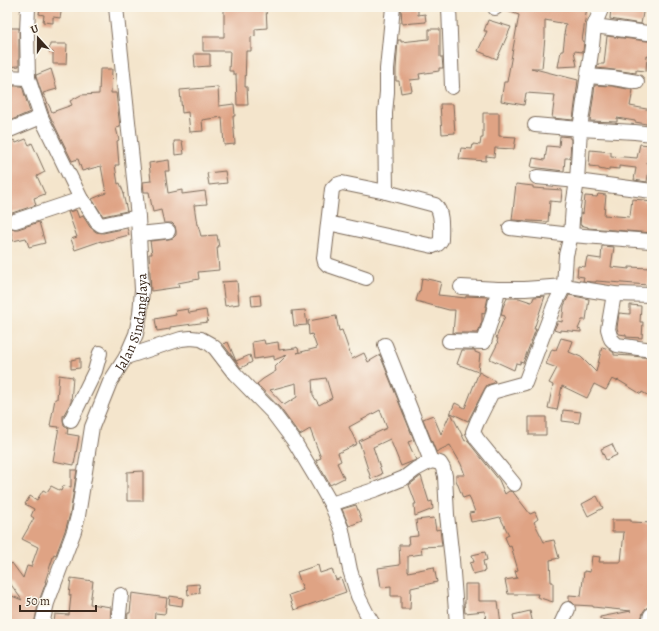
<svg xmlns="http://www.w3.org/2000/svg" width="659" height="631" viewBox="0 0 659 631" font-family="Alegreya,serif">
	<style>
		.building { fill: #dfa384; fill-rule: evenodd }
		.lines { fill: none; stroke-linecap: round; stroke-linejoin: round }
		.minor-casing { stroke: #7c6b5b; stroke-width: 16 }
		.minor { stroke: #fff; stroke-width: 14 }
		.labels { text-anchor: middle; stroke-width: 3; stroke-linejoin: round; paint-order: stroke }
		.street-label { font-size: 14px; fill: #3b2a1e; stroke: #fbf7ec }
	</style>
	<rect width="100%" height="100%" fill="#fbf7ec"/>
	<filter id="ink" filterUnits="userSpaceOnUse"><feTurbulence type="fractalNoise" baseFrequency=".025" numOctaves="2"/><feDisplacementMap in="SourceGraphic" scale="8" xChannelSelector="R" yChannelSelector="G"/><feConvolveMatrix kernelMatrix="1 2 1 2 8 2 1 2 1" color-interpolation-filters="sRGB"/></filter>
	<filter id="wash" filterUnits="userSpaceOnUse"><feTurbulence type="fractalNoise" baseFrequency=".012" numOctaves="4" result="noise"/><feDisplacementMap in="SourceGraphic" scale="16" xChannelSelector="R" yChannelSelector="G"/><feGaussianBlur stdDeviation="0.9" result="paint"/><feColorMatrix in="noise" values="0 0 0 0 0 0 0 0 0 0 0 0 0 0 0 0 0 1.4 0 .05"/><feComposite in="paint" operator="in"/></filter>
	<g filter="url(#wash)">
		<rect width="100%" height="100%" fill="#f4e5cc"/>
		<g id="blocks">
			<path class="building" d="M40 7H62L60 18 53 17V23L43 22 44 15 39 14Z
				M224 7H266L267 28 255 29V36L251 37V51H246L245 87H247L248 105H237L236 74H233V71H229L230 51H203V37H224Z
				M504 7H587L582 41H584L583 52 574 51 577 66 558 67 561 51H563L565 34H564L566 24 545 20V37L542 68H531L578 80 573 120 552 118 555 95 526 93 524 105 501 101 504 82H507L519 15 504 10Z
				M611 7H644L641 24 610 19Z
				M418 8V15L425 14 426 22 402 24 401 9Z
				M488 20 511 27 497 59 478 51 487 31H484Z
				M7 28H19V66L7 67Z
				M429 29H440V57H442L443 68H439V71L419 74 420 79 410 80 412 91 401 93 399 81H396V69L398 40H401V42L429 39Z
				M607 36 647 41H651L649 57 647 56 646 71 636 70V73L614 70 597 68 598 64H604Z
				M50 44H67L66 64H53V52H49Z
				M194 54H210V66L195 67Z
				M51 69 57 89 43 93 52 112 72 105 70 101 81 95 99 94 100 69H112L111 93H116L120 127 116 128 119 140 117 141 119 165H115L118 184 120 183 124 194H123L127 211 103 216 92 199 106 193 101 166 82 171 78 159 72 161 49 114 36 77V75Z
				M595 85 612 86 633 90 630 106 652 110V125L635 122V121L617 118V122L590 121Z
				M7 86H22L30 112 7 122Z
				M218 87 219 106 234 104 235 116H233L235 144 224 145 222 117 202 120 203 131 190 132 188 112 182 113 180 90Z
				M440 104H453L455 133 442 134Z
				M483 113H499V136L516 137 514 149 495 148 494 157 486 156V161L459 159 461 148 472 149 473 144 480 145 481 138H483Z
				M560 136 570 137V139H571L570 158H565L564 171 531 167 533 158 545 160 547 146 559 147Z
				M26 139 29 145 32 143 45 172 37 176 45 194 34 198 36 205 12 213 8 217 7 215V144L14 140 16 143Z
				M174 141H182L184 154 175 155Z
				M640 144 650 145 647 163H650L647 182 634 180 636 168 619 166V169L609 168V171L599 169V167L589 166 590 150 611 152V156L637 158Z
				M169 160 170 171H165L168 193 182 190V194L205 191 207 204 194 205 197 225H198L201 236 217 235 219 247H217L219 270 198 272 199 279 178 283 179 287 151 291 149 254H152L150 241 169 239 173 238 176 235V231L175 226 172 223H164L161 210 153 212 149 192H144L143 182 151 181 149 163Z
				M225 171 227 183 209 185 207 173Z
				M516 184 533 186V188L562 190 561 202 550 201 548 222 512 220Z
				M598 194 606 195 604 215 629 217 630 216 632 199 645 200 644 201 652 202V233L588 228V227L580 225 581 213 583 214 585 196 597 197Z
				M76 210 79 218 83 216 90 227 96 232 103 233 127 228 129 235 101 242V241L75 250 71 239 77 237 68 212Z
				M39 222 45 243 29 247 26 238 13 241 10 228 14 229H18Z
				M602 246 614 247 611 267 629 269V267L650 268 648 285 596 281V282H591L583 281 584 277 577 276 578 266 585 267 587 257 601 259Z
				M422 278 441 282 438 295 466 298V296L488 297 485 312 484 314 482 313V321L478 333H453L455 310H449L416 301 419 291H420Z
				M237 281 239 304 225 306 222 282Z
				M260 295 261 305 252 306 251 296Z
				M569 295 589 299 586 320H582L578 329 581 330V332L560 330V332L554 330 558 321 562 322 564 306Z
				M545 296 534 329H536L523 363 520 362V364L516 363 514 370 490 359 498 343 497 342 498 338H496L505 316 501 315 503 307 507 298H519L531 302H532L534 297Z
				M630 305 641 306 640 322H643L642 338 626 337V335L619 334 617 328 619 313 630 314Z
				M188 309 189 313 206 310 208 322 170 327V329L157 331 155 319 176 315 175 311Z
				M305 310 307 325 294 326 292 311Z
				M336 316 339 331 342 330 352 359 364 353 368 362 380 355 414 440 408 442 416 460 401 466 390 439 373 447 382 474 371 479 359 441 387 428 380 410 349 427 357 444 338 453 341 461 337 463 344 478 330 485 316 460 321 458 310 429 300 435 280 408 257 384 263 379 276 371 275 367 287 355 274 360V356L254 359 252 342 264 340 265 344 278 342 279 350 295 348 297 347V348H298L299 352 297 353 317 348 312 334 309 335 308 321ZM326 378 332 398 319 405 313 395 312 380ZM296 383 297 397 284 405 270 390Z
				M561 338 573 341 569 352 581 357 596 372 602 347 609 349 614 353V355L632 356 652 358V396L649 395V396L642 392 641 394 618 380 617 381 612 379 606 390 594 384 587 398 562 386 557 410 548 408 553 385 549 383 557 368 546 364 552 349 556 350Z
				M228 342 236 361 250 355 252 362 241 368 223 344Z
				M462 350H475V352L480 354 478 372 457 364Z
				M80 358V368L71 369V360Z
				M479 372 495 381 494 383 487 385 485 388 468 421 451 413 465 441 468 440 470 444 499 480 505 494 509 491 513 492 530 514 535 512 538 519 534 522 544 542 554 540 559 558 550 560 551 582H553V602L537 597 538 594H508L505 580 517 578 515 571 518 570 511 546 509 547 505 537 509 535 500 517 483 521V520L471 522 469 513 475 512 469 496 463 498 456 480V475H465L461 464 450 445 436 452 423 419 433 415 441 434 455 403 465 408Z
				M59 375 73 377 71 402 63 416V420L64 425 68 428 67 434 79 436 74 465 53 461 59 427 50 426 55 399H57Z
				M563 410 581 412 579 423 562 421Z
				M529 417H546V435H529Z
				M612 444 617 455 606 460 601 449Z
				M71 470H77L70 514 66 528 56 555 54 554 45 582H46L39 601 34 624H24L7 621V594L22 600 7 579V567L12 563 23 578 27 566 31 567 38 547 22 539 34 518 31 516 34 509 25 504 30 496 37 500 43 490 47 492 51 486 61 491 63 486 71 487Z
				M143 471V501H127V472Z
				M421 476 429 502 432 501 433 509 415 516 414 504H416L409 485Z
				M597 496 603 508 588 516 582 504Z
				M356 505 362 521 349 526 342 509Z
				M434 518 436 530 440 529 442 546 421 547 422 554 408 556V572L434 567 437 582 411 588 410 609H401V596H391V586L381 587 378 568 400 565 399 545H409L408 537 418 536 416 520Z
				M612 520H631V522L652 523V602L650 601 649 607 646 608 643 612 640 624H622L617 623V621L600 619V617L631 611 593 607V606L575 605 572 602 569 601V595L581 596 584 571 590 572 592 556 600 557 599 562H621L624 532H612Z
				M485 552 487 560 483 561 485 571 473 574 470 563 474 562 472 555Z
				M318 565 320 573 332 569 336 580 341 578 346 592 294 610 289 595 303 590 297 572Z
				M71 578 93 581 90 604 111 607 110 624H54L55 614 69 615 71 595H69Z
				M199 584 200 593 188 595 187 585Z
				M465 584H479V601H498L501 624H486L485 611 465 613 464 603H465Z
				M132 593 167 598 165 614 155 613 154 624H127L128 613H130Z
				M170 596 183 598 182 606 169 604Z
				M530 611 533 624H515L513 615Z"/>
		</g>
	</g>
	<g filter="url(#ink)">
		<use href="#blocks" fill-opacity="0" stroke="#7c6b5b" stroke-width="1"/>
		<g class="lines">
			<defs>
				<g id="minor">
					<path d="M28 7 27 32 28 78 41 117 81 199 89 209 97 222 101 225 138 217"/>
					<path d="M449 7 452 87"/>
					<path d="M495 8 496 7"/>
					<path d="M594 26 648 33"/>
					<path d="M588 76 613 78 637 82"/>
					<path d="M7 77 28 78"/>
					<path d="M535 125 580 129 635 132 652 134"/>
					<path d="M7 131 41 117"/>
					<path d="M537 177 577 181 652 191"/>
					<path d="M386 192 385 113 387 92V69L393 7"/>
					<path d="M15 221 81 199"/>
					<path d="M328 223 433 246 438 244 441 240C441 230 443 212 435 205L386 192 342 183 336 185 332 189 324 258 325 262 328 265 366 278"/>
					<path d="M510 228 571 235 650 241"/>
					<path d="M139 234 168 231"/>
					<path d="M461 287 498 289H525L564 286 614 294 652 295"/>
					<path d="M614 294 608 329 611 339 617 345 652 350"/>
					<path d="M449 341 484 342 493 314 498 289"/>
					<path d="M126 357 181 339 191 338 201 339 210 344 215 348 235 374 273 413 294 441 315 476 331 504 342 530 350 570 358 596 367 614 373 624"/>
					<path d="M71 420 95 371 100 353"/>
					<path d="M431 461 440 463 443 468 445 476 447 515 452 560 457 624"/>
					<path d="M514 484 477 439 473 432 477 422 492 392 525 383 554 306 564 286 566 255 571 235 573 206 577 181 580 129 592 46 594 26 602 7"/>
					<path d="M331 504 377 489 404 478 416 469 431 461 385 345"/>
					<path id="s1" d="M42 624 47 603 74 531 78 516 92 427 110 382 126 357 136 334 140 314 142 290 138 217 116 7"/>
					<path d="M118 624 121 595"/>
					<path d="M561 624 568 609"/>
					<path d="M648 624 651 615"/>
				</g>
			</defs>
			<use href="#minor" class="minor-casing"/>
			<use href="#minor" class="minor"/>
		</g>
	</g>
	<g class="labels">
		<g class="street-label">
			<text dy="5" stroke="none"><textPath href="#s1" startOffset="318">Jalan Sindanglaya</textPath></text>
		</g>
	</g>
	<rect width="659" height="631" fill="none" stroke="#fbf7ec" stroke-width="24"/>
	<g transform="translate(38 38) rotate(339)" stroke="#fbf7ec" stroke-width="3" paint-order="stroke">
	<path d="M0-3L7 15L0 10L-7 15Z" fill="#3b2a1e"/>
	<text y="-6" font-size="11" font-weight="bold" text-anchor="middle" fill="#3b2a1e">U</text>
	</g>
	<path d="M20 605v6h76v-6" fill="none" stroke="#3b2a1e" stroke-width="2"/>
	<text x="26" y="605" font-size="12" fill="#3b2a1e" stroke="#fbf7ec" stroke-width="3" paint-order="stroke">50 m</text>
</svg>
